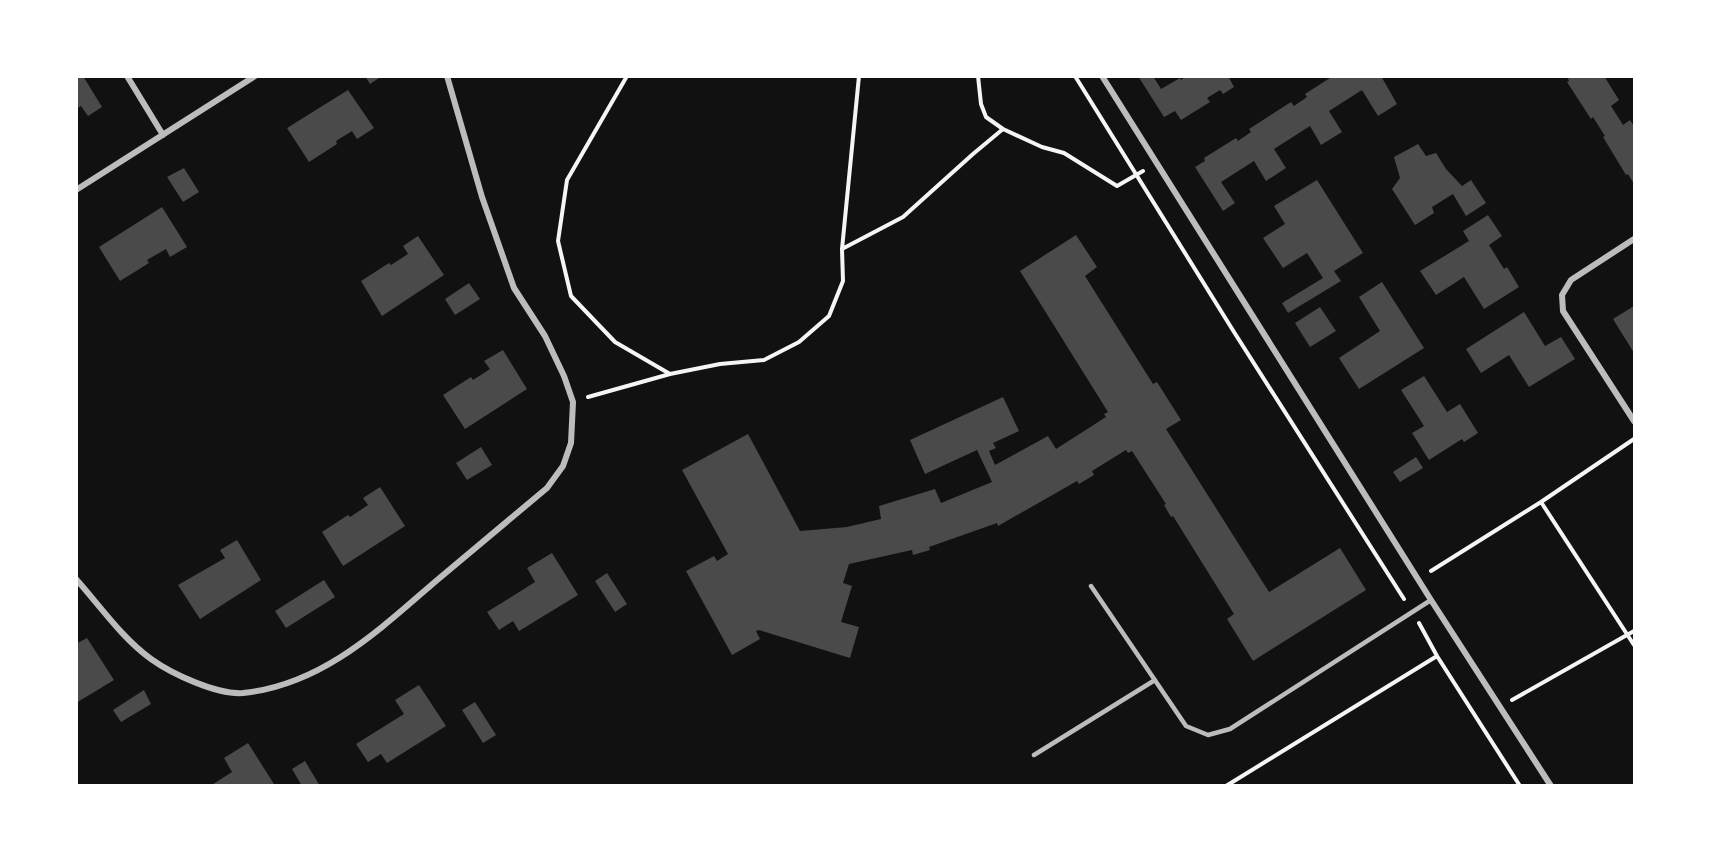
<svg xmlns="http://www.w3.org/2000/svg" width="1711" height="862" viewBox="0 0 1711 862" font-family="'Source Sans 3',sans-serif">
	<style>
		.building { fill: #4a4a4a }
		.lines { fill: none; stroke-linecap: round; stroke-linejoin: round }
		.path { stroke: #f5f5f5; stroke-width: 4 }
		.service { stroke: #bcbcbc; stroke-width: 4.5 }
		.minor { stroke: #bcbcbc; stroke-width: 6 }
	</style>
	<rect width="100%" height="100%" fill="#111"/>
	<path class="building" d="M76 76H83L102 107 88 116 81 106 76 109Z
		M365 76H382L370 84Z
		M1138 76H1153L1161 89 1180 78 1181 80 1186 76H1228L1234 87 1223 94 1220 90 1207 98 1210 102 1181 120 1175 111 1164 117Z
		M1333 76H1381L1397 104 1378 116 1362 90 1329 111 1342 132 1321 145 1310 126 1274 149 1286 168 1266 181 1254 161 1221 182 1235 203 1223 211 1195 167 1205 161 1204 158 1236 138 1238 141 1251 132 1249 129 1291 102 1294 106 1307 97 1305 94Z
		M1567 76H1604L1619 100 1611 106 1623 125 1630 120 1634 126V184L1628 174 1626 175 1603 137 1605 136 1593 117 1591 119 1567 82 1569 81Z
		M348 90 374 128 357 139 352 131 336 141 337 144 309 162 287 128Z
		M1418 144 1426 156 1436 153 1446 169 1462 186 1471 180 1486 203 1466 216 1453 194 1432 207 1434 213 1415 225 1392 189 1400 178 1394 157Z
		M184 168 199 192 183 202 167 177Z
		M1317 180 1363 253 1334 271 1341 281 1288 313 1282 303 1323 278 1307 253 1283 268 1263 238 1285 224 1274 206Z
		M162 207 187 247 170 257 166 249 147 260 149 263 120 281 99 247Z
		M1488 215 1502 236 1489 245 1504 269 1507 267 1519 287 1484 309 1464 277 1436 295 1420 271 1469 241 1463 231Z
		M1076 235 1097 267 1085 276 1153 384 1157 382 1181 420 1166 429 1269 592 1340 548 1366 590 1253 661 1227 619 1234 614 1173 516 1171 517 1164 505 1166 504 1132 451 1128 453 1126 450 1092 471 1094 475 1079 484 1077 481 998 526 997 523 929 547 930 550 913 555 912 550 849 564 843 583 852 586 841 622 859 627 850 658 759 630 756 631 760 639 732 655 686 571 714 556 717 561 728 554 682 470 748 434 800 531 847 527 881 519 879 506 935 489 941 503 992 482 977 450 925 474 910 440 1003 397 1019 431 993 443 996 448 989 451 995 465 1048 436 1056 449 1106 417 1104 414 1108 412 1020 271Z
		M418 236 444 275 382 316 361 281 389 263 391 265 408 254 403 246Z
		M1382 282 1424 348 1359 389 1339 358 1380 331 1359 297Z
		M469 283 480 299 455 315 445 299Z
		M1634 306V353L1613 319Z
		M1320 307 1336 331 1310 347 1295 323Z
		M1524 312 1545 346 1561 337 1575 359 1529 387 1509 355 1481 373 1466 349Z
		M503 350 527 389 465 429 443 395 471 377 473 380 490 369 484 361Z
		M1424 376 1447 412 1460 404 1478 433 1464 442 1462 439 1429 460 1412 433 1424 426 1401 390Z
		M481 447 492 465 467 480 456 463Z
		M1416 457 1423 468 1400 482 1393 472Z
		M380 487 405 526 343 566 322 532 348 515 350 517 368 505 363 498Z
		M237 540 261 580 200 619 178 585 225 558 220 550Z
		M552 553 578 595 519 631 513 621 499 630 487 612 535 582 527 568Z
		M607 573 627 604 615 612 595 581Z
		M324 580 335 597 286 628 275 611Z
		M87 638 114 680 76 703V644Z
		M419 685 446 726 387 763 381 754 368 762 356 744 404 714 395 700Z
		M144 690 151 704 121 722 113 710Z
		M475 702 496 735 483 743 462 710Z
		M248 743 274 784 210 786 232 772 224 758Z
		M305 761 320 786H302L292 769Z"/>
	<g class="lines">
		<path class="path" d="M627 76 567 180 558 241 571 296 615 342 670 374 720 364 764 360 799 342 829 316 843 281 842 249 859 76
			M978 76 981 104 986 117 1003 129 1042 147 1064 153 1117 186 1143 171
			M1075 76 1234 332 1404 599
			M842 249 903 217 973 154 1003 129
			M588 397 670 374
			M1541 502 1634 645
			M1431 571 1541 502 1634 439
			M1419 623 1437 656 1520 786
			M1512 700 1634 631
			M1226 786 1437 656"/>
		<path class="service" d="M1091 586 1186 726 1208 735 1230 729 1431 600
			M1034 755 1155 680"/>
		<path class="minor" d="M127 76 163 135
			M1102 76 1431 600 1551 786
			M76 190 255 76
			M1634 239 1571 280 1562 295 1563 311 1634 421
			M76 579C100 606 122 638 151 659 172 674 217 695 243 693 322 685 379 630 436 581 473 550 510 519 547 488L563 466 571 443 573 402 564 376 545 336 514 288 482 197 447 76"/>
	</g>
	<rect width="1711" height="862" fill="none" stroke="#ffffff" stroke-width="156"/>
</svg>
